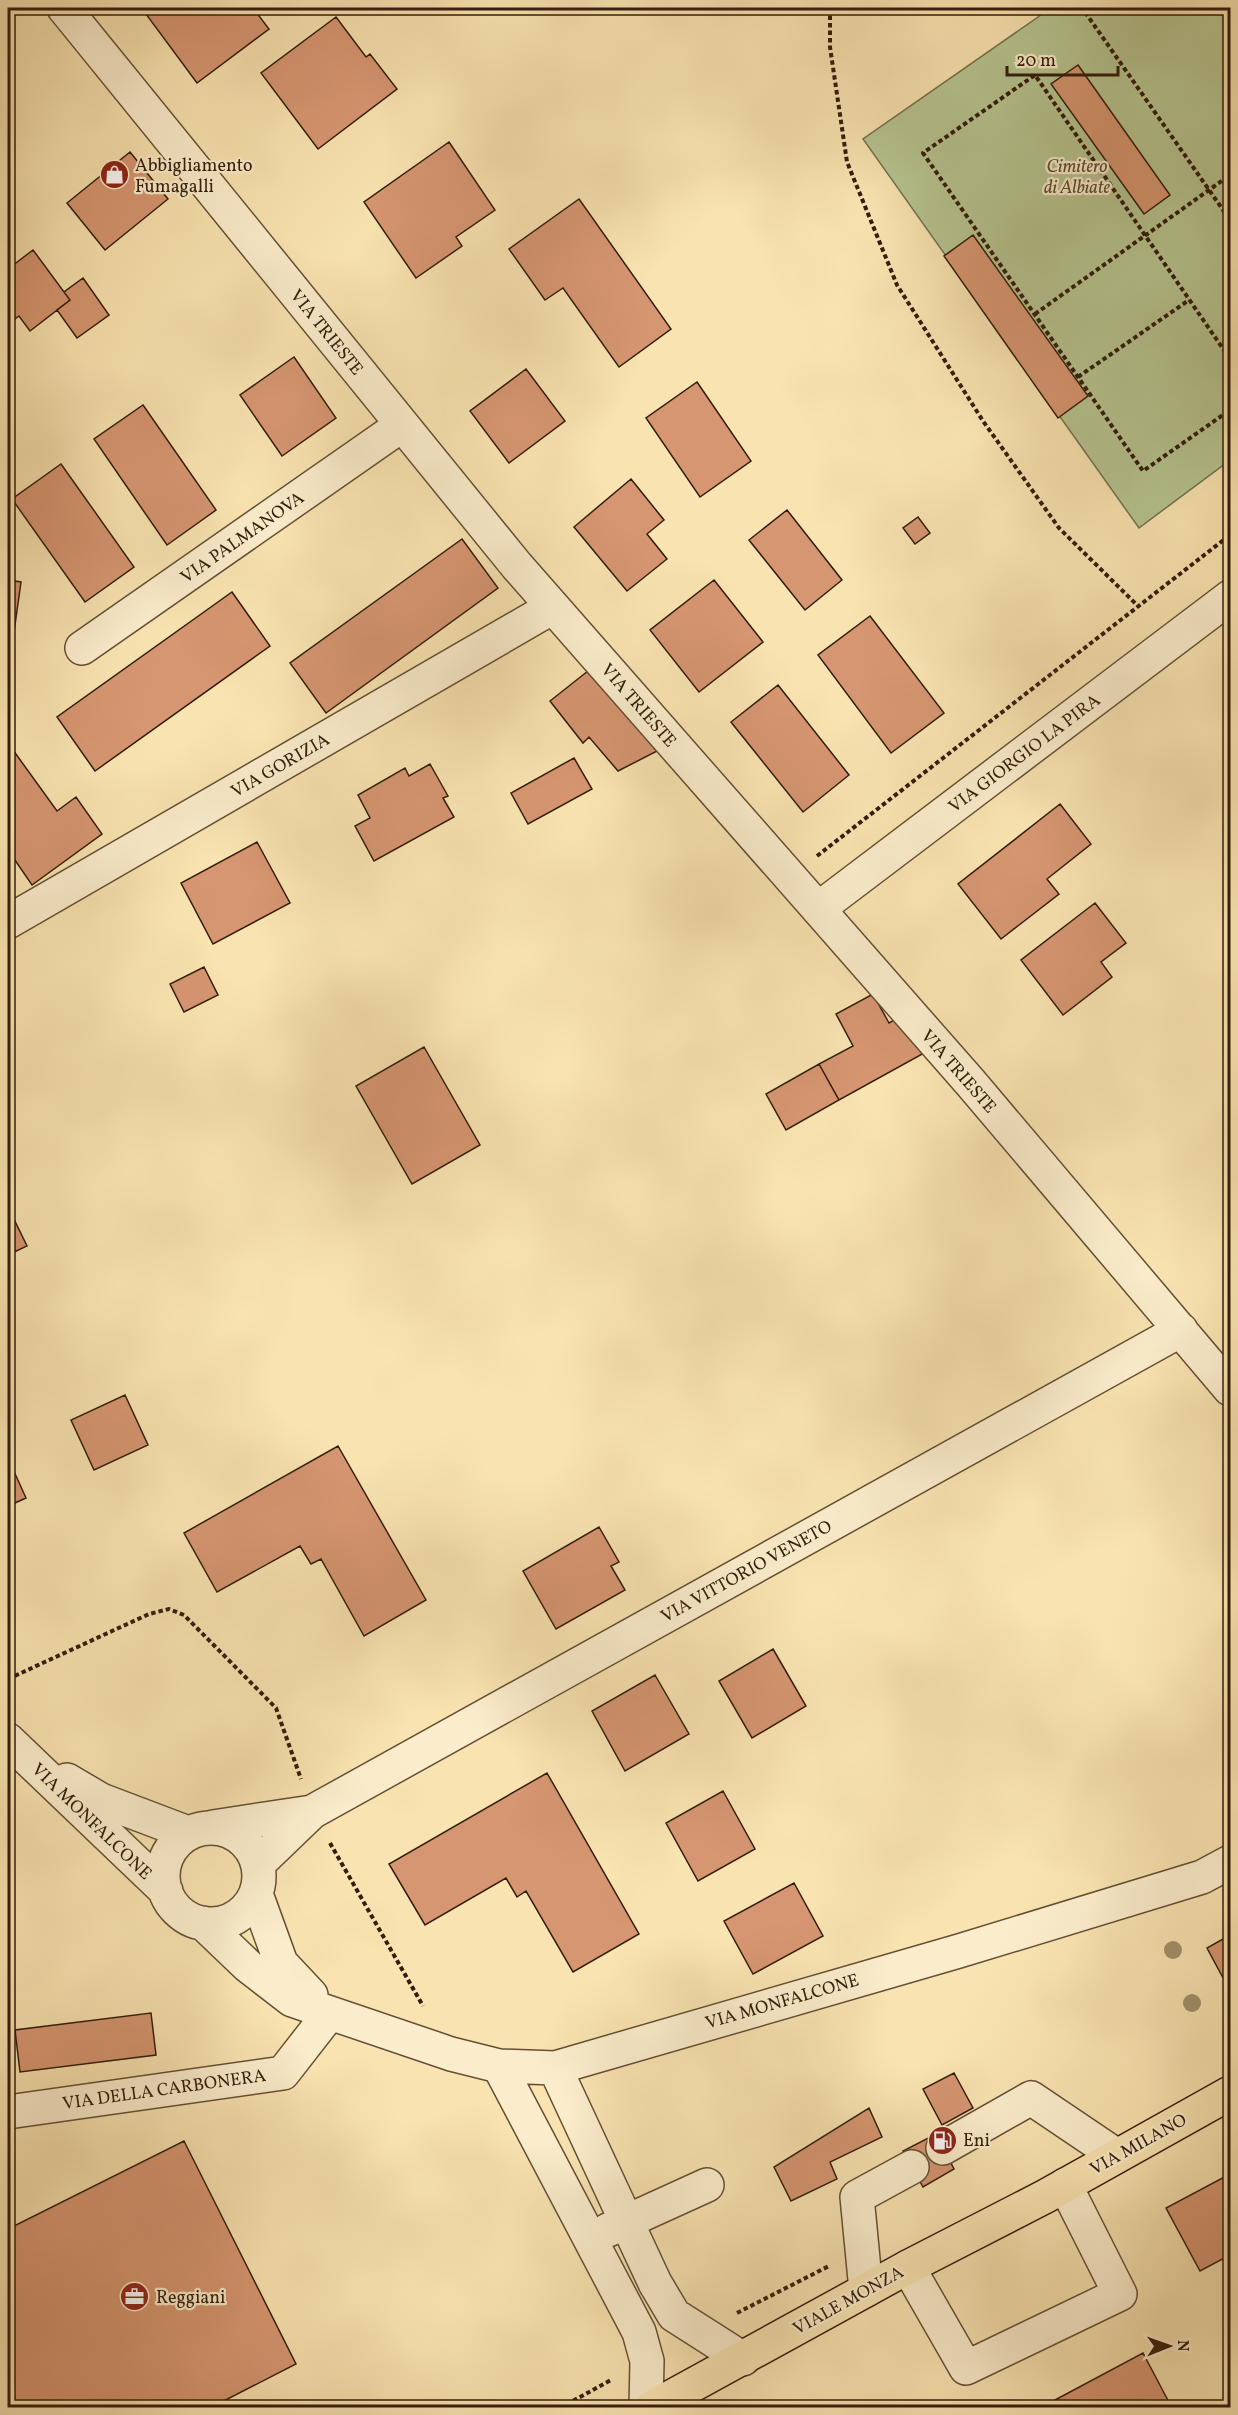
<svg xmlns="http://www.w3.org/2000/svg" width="1238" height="2415" viewBox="0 0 1238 2415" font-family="Vollkorn,serif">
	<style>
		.green { fill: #b6c591; stroke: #74714e; stroke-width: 1.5 }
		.building { fill: #d69671; stroke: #321d0b; stroke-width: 1.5 }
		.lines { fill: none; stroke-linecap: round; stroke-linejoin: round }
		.minor-casing { stroke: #644f34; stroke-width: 36 }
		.major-casing { stroke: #321d0b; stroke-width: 36 }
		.path { stroke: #321d0b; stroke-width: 4; stroke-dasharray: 4.5 3; stroke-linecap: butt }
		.minor { stroke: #fbedcc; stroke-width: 33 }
		.major { stroke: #f9e4b1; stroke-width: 33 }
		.tree { fill: #a2926c }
		.labels { text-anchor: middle; stroke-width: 4.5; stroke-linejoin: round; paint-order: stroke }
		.poi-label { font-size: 18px; fill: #321d0b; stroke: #fbedcc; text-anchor: start }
		.park-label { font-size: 18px; font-style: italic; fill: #5a4f33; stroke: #fbedcc }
		.street-label { font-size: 18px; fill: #321d0b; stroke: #fbedcc }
	</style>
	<rect width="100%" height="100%" fill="#f9e4b1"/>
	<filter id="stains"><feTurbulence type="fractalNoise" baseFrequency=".00333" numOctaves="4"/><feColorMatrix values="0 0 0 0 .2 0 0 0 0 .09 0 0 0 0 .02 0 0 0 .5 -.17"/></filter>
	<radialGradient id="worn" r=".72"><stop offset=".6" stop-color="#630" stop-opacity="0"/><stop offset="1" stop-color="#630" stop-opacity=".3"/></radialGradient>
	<path class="green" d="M1051 8H1230V460L1139 528 863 139Z"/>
	<path class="building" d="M146 8H253L269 29 197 83 143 10Z
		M336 17 366 57 370 54 397 89 318 149 261 73Z
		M1078 65 1170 195 1144 214 1051 84Z
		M449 142 495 210 456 237 462 246 416 278 364 202Z
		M130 152 168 199 105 250 67 203Z
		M579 199 671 329 619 367 563 288 545 300 509 249Z
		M973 235 1088 396 1058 418 944 256Z
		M33 250 70 300 30 331 19 316 8 324V269Z
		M83 278 109 315 77 338 57 310 70 300 64 292Z
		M294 357 336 418 282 456 240 395Z
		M526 369 565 421 509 463 470 411Z
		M697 382 751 461 700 497 646 418Z
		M143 405 216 510 167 545 94 439Z
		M61 464 134 567 85 602 12 499Z
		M631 479 664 520 647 534 667 559 627 591 574 527Z
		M787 510 842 580 805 610 749 540Z
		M918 517 930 533 915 544 903 528Z
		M462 539 498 588 326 713 290 663Z
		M8 580 21 582 13 639 8 638Z
		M714 580 763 642 699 692 650 630Z
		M232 592 270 646 95 771 57 717Z
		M870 616 944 713 891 753 818 655Z
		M588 671 659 750 618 771 589 737 583 743 550 701Z
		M778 685 849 775 803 812 731 722Z
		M13 750 57 811 76 797 102 834 32 885 8 850V754Z
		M574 758 592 789 528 824 511 793Z
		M430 764 448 796 443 798 454 817 374 861 355 826 370 818 358 795 405 768 409 776Z
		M1060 804 1091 844 1047 879 1059 894 1001 939 958 884Z
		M257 842 290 903 213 944 181 883Z
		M1095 903 1126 943 1101 962 1112 977 1063 1015 1021 960Z
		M204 967 218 995 184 1012 170 984Z
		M873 994 889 1023 905 1014 926 1052 839 1100 819 1064 853 1046 836 1014Z
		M424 1047 480 1145 412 1184 356 1086Z
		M819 1064 839 1100 786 1130 766 1094Z
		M9 1209 27 1246 8 1255V1210Z
		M125 1395 148 1445 94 1470 71 1420Z
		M338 1446 426 1600 364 1636 321 1559 311 1564 300 1546 217 1592 184 1533Z
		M8 1458 26 1498 8 1506Z
		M599 1527 619 1562 611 1566 625 1590 556 1629 523 1571Z
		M773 1649 806 1706 752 1738 719 1681Z
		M655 1675 689 1734 625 1771 592 1711Z
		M547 1773 639 1934 573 1972 526 1891 517 1897 506 1878 425 1925 389 1864Z
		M723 1791 755 1849 698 1881 666 1823Z
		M794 1883 823 1936 753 1974 724 1921Z
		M1230 1935V1991L1207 1948Z
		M151 2013 156 2055 20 2072 15 2030Z
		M954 2073 973 2108 942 2125 923 2089Z
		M869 2108 882 2137 830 2162 837 2179 791 2201 774 2167Z
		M936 2134 954 2169 923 2187 903 2151Z
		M184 2141 296 2364 210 2408H8V2229Z
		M1230 2174V2255L1200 2271 1166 2208Z
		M1143 2353 1172 2408H1040Z"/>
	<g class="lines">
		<defs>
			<path id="minor" d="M64 8 517 566 970 1082 1230 1389
				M82 648 402 425
				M818 909 1230 597
				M8 922 553 607
				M8 1740 166 1891
				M67 1780 101 1800 188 1833
				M213 1827 312 1812
				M163 1876a48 48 0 1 1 96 0a48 48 0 1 1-96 0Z
				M258 1864 312 1812 1181 1330
				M256 1894 281 1963 311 1995
				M203 1923 248 1966 292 2000 451 2054 499 2066 555 2068 959 1951 1202 1877 1230 1862
				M499 2066 639 2332 647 2361 646 2408
				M555 2068 655 2283 674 2315 743 2359
				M8 2112 283 2073 329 2014
				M943 2148 1031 2098 1117 2156
				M608 2230 707 2185
				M908 2267 966 2368 1120 2294 1065 2185
				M866 2290 857 2197 912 2167"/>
			<path id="major" d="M651 2408 908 2267 1046 2196 1230 2093"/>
		</defs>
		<use href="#minor" class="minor-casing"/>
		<use href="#major" class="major-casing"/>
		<path class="path" d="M830 8V47L847 162 897 285 983 421 1059 528 1138 606
			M1091 8 1085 12 1230 220
			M1035 314 1230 175
			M1230 359 1035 75 923 153 1143 471 1230 410
			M1078 377 1189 300
			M817 856 1230 535
			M8 1679 149 1614 169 1609 184 1615 276 1708 301 1779
			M330 1843 423 2006
			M737 2313 829 2266
			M560 2408 611 2380"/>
		<use href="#minor" class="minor"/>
		<use href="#major" class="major"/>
	</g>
	<g class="tree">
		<circle cx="1173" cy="1950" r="9"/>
		<circle cx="1192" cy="2003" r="9"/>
	</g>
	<defs>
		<symbol id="shop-disc" viewBox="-11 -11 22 22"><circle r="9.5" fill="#8f2418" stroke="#fbedcc"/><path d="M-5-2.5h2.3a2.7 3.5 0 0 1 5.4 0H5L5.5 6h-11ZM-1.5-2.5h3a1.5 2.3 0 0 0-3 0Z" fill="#fff"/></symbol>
		<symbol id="fuel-disc" viewBox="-11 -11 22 22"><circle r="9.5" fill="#8f2418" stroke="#fbedcc"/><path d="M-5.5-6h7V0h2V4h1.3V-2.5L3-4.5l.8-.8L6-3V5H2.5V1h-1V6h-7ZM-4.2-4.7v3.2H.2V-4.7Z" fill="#fff"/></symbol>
		<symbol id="office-disc" viewBox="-11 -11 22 22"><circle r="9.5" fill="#8f2418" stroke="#fbedcc"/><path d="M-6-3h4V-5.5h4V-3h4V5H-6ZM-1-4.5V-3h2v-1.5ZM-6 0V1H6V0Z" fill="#fff"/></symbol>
	</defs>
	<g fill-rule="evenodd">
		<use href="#shop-disc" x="98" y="158" width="33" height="33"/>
		<use href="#fuel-disc" x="926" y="2124" width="33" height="33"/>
		<use href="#office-disc" x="118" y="2280" width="33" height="33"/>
	</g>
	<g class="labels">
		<g class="poi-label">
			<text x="135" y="171">Abbigliamento<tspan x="135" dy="21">Fumagalli</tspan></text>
			<text x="963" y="2146">Eni</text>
			<text x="156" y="2303">Reggiani</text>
		</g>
		<g class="park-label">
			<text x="1077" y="172">Cimitero<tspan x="1077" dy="21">di Albiate</tspan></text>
		</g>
		<g class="street-label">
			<text transform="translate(327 332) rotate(51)" y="6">VIA TRIESTE</text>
			<text transform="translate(242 537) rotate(-35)" y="6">VIA PALMANOVA</text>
			<text transform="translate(639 705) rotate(49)" y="6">VIA TRIESTE</text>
			<text transform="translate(1024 753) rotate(-37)" y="6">VIA GIORGIO LA PIRA</text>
			<text transform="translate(280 765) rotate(-30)" y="6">VIA GORIZIA</text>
			<text transform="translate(959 1071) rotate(49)" y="6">VIA TRIESTE</text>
			<text transform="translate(746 1571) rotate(-29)" y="6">VIA VITTORIO VENETO</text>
			<text transform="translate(92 1821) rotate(44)" y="6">VIA MONFALCONE</text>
			<text transform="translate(782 2001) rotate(-16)" y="6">VIA MONFALCONE</text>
			<text transform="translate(164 2089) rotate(-8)" y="6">VIA DELLA CARBONERA</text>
			<text transform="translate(1138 2144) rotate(-29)" y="6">VIA MILANO</text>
			<text transform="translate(848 2300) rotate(-29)" y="6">VIALE MONZA</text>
		</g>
	</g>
	<rect width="1238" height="2415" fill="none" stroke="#f9e4b1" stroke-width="30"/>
	<rect x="9" y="9" width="1220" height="2397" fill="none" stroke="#321d0b" stroke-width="3"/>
	<rect x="15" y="15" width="1208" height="2385" fill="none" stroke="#321d0b" stroke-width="1.5"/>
	<g transform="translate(1169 2346) rotate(89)" stroke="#fbedcc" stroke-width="4.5" paint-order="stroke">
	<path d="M0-4.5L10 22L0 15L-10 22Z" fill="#321d0b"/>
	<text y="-9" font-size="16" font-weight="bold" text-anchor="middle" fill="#321d0b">N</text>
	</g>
	<path d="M1007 66v9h111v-9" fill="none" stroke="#321d0b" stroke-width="3"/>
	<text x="1016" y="66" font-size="18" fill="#321d0b" stroke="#fbedcc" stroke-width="4.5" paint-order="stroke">20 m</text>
	<rect width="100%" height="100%" filter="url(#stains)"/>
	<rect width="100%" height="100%" fill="url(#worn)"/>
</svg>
